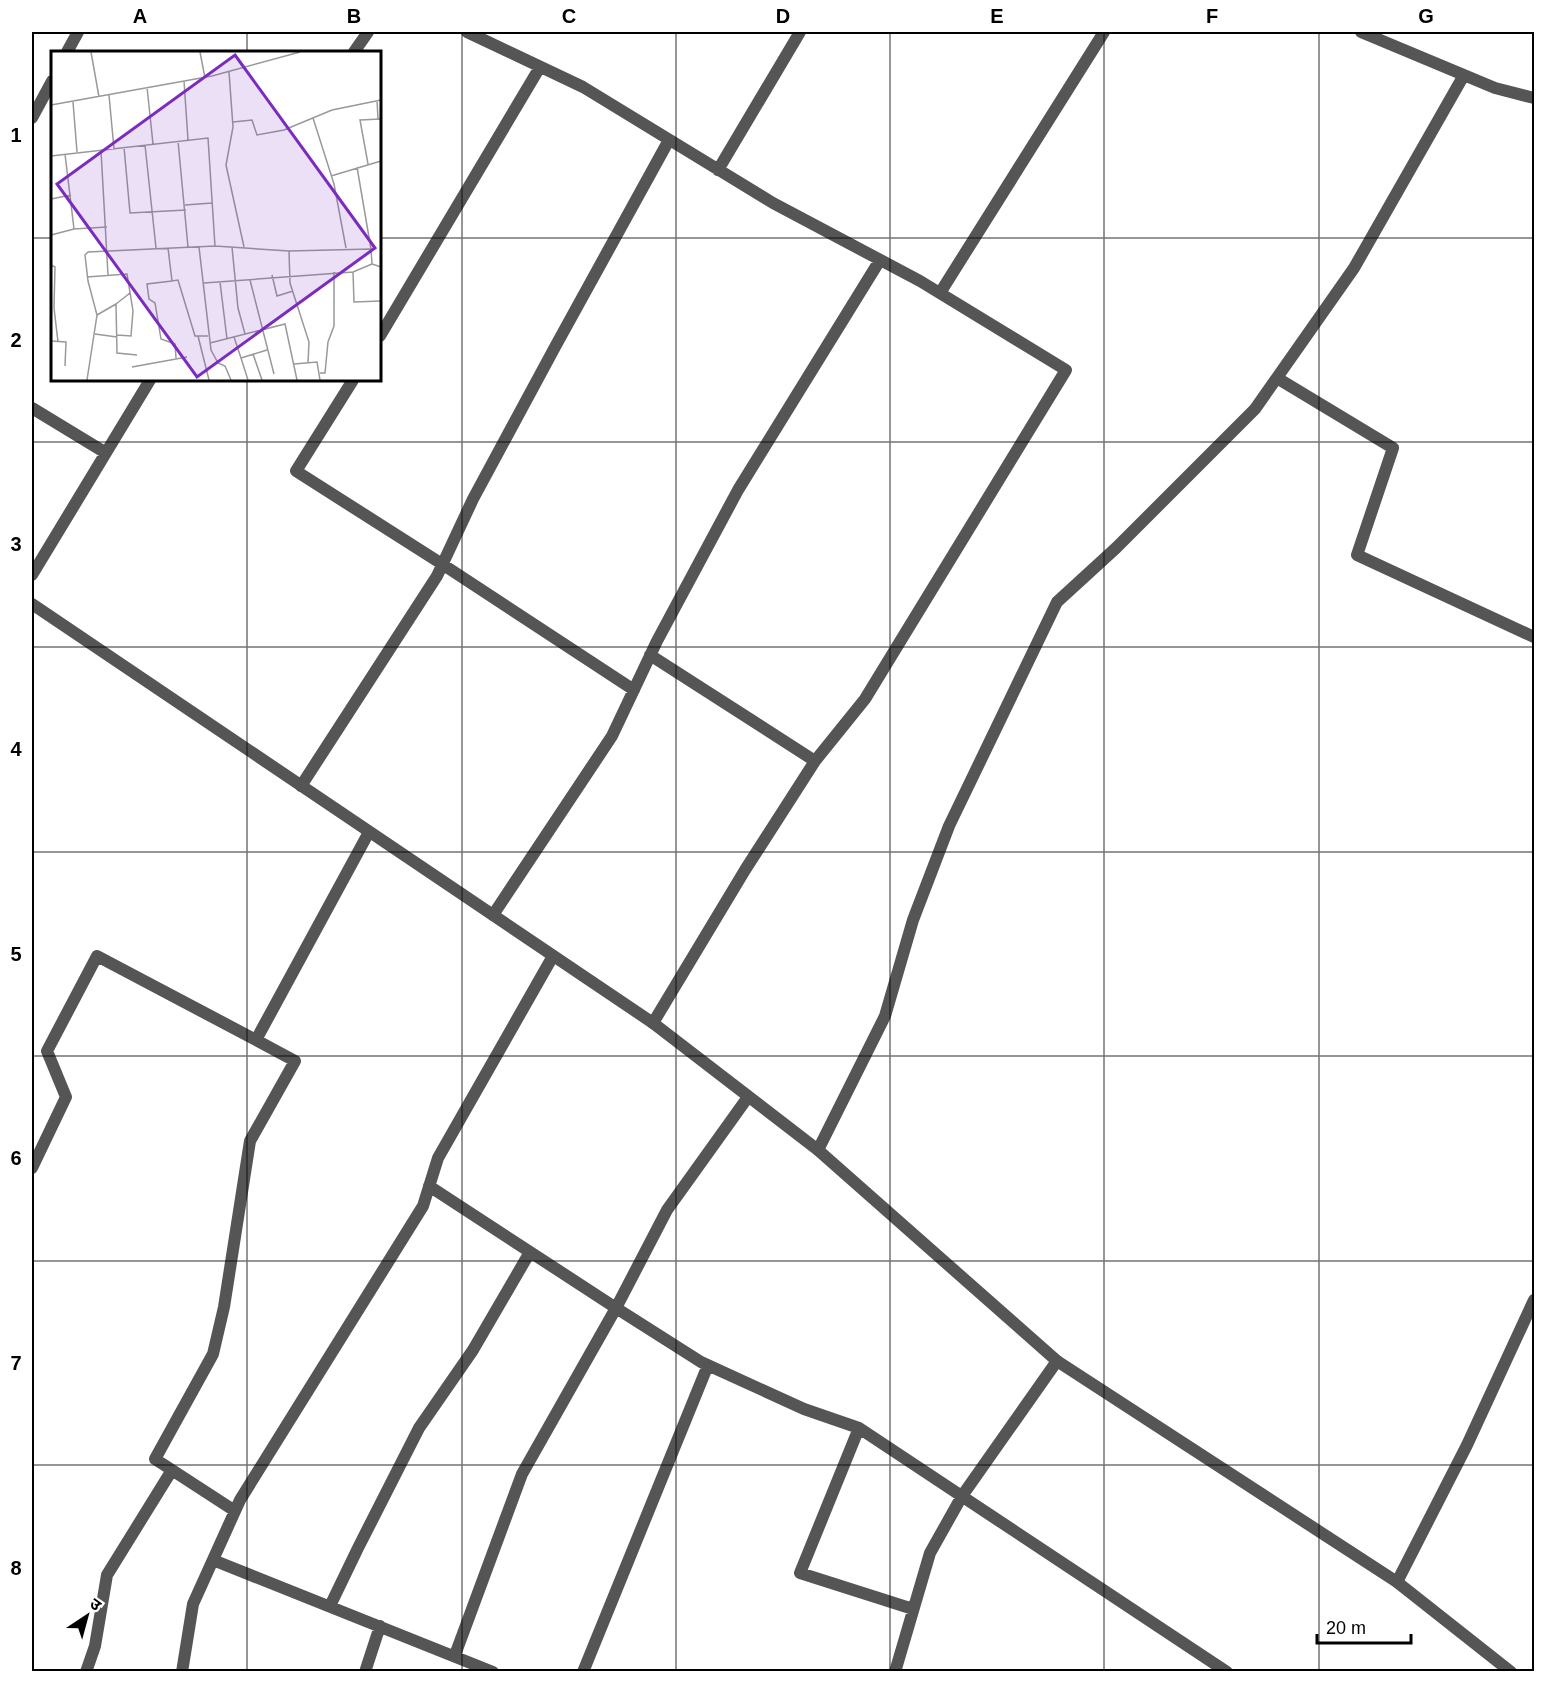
<svg xmlns="http://www.w3.org/2000/svg" width="1566" height="1703" viewBox="0 0 1566 1703" font-family="Helvetica,'Noto Sans Devanagari',sans-serif">
	<style>
		.lines { fill: none; stroke-linecap: round; stroke-linejoin: round }
		.minor { stroke: #555; stroke-width: 12 }
		.tertiary { stroke: #555; stroke-width: 12 }
		.grid { fill: none; stroke: #000; stroke-width: 1.5; stroke-opacity: 0.55 }
		.inset-road { fill: none; stroke: #999; stroke-width: 1.5 }
		.view { fill: #7b2cbf; fill-opacity: 0.15; stroke: #7b2cbf; stroke-width: 3 }
		.inset-edge { fill: none; stroke: #000; stroke-width: 3 }
		.neatline { fill: none; stroke: #000; stroke-width: 2 }
		.grid-label { font-size: 20px; text-anchor: middle; font-weight: bold; fill: #000 }
	</style>
	<rect width="100%" height="100%" fill="#fff"/>
	<g class="lines">
		<path class="minor" d="M467 32 583 87 773 203 920 281 1066 370 865 699 815 761 745 870 653 1023
			M1361 32 1495 88 1534 98
			M67 52 78 32
			M354 52 368 32
			M32 118 52 81
			M718 170 800 32
			M940 293 1104 32
			M380 336 540 67
			M1277 378 1393 448 1357 555 1534 637
			M353 380 296 471 442 564 634 690
			M32 408 106 453
			M32 575 150 380
			M650 655 815 761
			M301 786 437 576 473 499 555 347 669 140
			M493 915 612 736 657 641 738 490 880 260
			M818 1150 885 1016 913 920 949 826 1057 602 1116 548 1255 409 1354 268 1464 75
			M32 1168 66 1097 47 1051 97 956 256 1040
			M429 1186 616 1308 701 1362 804 1409 859 1428 1227 1672
			M859 1428 800 1573 913 1609
			M235 1511 155 1459 213 1354 224 1307 250 1141 295 1061 256 1040 369 832
			M213 1560 493 1672
			M1397 1582 1467 1445 1534 1300
			M330 1606 358 1548 419 1428 473 1350 530 1252
			M455 1655 522 1474 616 1308 667 1210 748 1097
			M86 1672 95 1646 107 1575 172 1470
			M182 1672 193 1604 240 1500 423 1206 438 1158 553 956
			M365 1672 380 1626
			M583 1672 708 1365
			M895 1672 930 1553 962 1496 1057 1361"/>
		<path class="tertiary" d="M32 604 653 1023 818 1150 1057 1361 1397 1582 1511 1672"/>
	</g>
	<path class="grid" d="M247 32V52M462 32V1672M676 32V1672M890 32V1672M1104 32V1672M1319 32V1672M32 238H52M380 238H1534M247 380V1672M32 442H1534M32 647H1534M32 852H1534M32 1056H1534M32 1261H1534M32 1465H1534"/>
	<g transform="translate(51 51)">
		<rect width="330" height="330" fill="#fff"/>
		<path class="inset-road" d="M40 1 48 46M149 1 154 27M178 21 182 76 175 114 193 196M133 30 137 89M96 36 102 93M58 44 63 98M326 49 327 68M22 51 26 101M0 54 161 25 249 1M262 67 283 133 295 197M182 71 201 69 206 84 233 79 281 59 330 49M127 90 137 196M94 94 105 197M73 96 79 162 135 159M50 100 57 224M14 103 23 178 56 176M0 105 157 87 164 195M317 113 309 69 330 68M306 116 320 198M280 125 330 110M0 148 20 144M134 154 161 152M0 184 23 178M148 196 160 299 167 312 174 315 180 329M181 196 187 257 194 283M117 197 121 230 127 229 144 285H157M238 200 239 232 258 291 257 312M0 214 4 216 3 257 7 291M302 221 303 251 330 250M221 224 226 245 242 240M36 226 76 223 82 260 80 285 66 284M199 229 223 323M121 230 96 233 98 248 104 252 110 288 124 293 125 307M169 231 176 288M153 232 302 221 321 213M79 242 65 253 66 302 86 304M46 264 65 253M44 283 66 286M147 285 158 329M183 286 190 307M0 290 15 291 14 315M159 292 234 273 246 329M202 303 211 329M243 313 266 311 269 329M81 316 136 306M269 322H274L277 291 283 275V221M36 329 46 264 37 230 34 204 37 201 164 195 238 200 320 198 321 213 330 216M197 329 190 307 216 299"/>
		<path class="view" d="M184 4 324 197 146 326 6 133Z"/>
		<rect width="330" height="330" class="inset-edge"/>
	</g>
	<rect width="1566" height="1703" fill="none" stroke="#ffffff" stroke-width="66"/>
	<g transform="translate(87 1616) rotate(36)" stroke="#ffffff" stroke-width="4.5" paint-order="stroke">
	<path d="M0-4.5L10 22L0 15L-10 22Z" fill="#000000"/>
	<text y="-9" font-size="16" font-weight="bold" text-anchor="middle" fill="#000000">उ</text>
	</g>
	<path d="M1317 1634v9h94v-9" fill="none" stroke="#000000" stroke-width="3"/>
	<text x="1326" y="1634" font-size="18" fill="#000000" stroke="#ffffff" stroke-width="4.5" paint-order="stroke">20 m</text>
	<rect x="33" y="33" width="1500" height="1637" class="neatline"/>
	<g class="grid-label">
		<text x="140" y="23">A</text>
		<text x="354" y="23">B</text>
		<text x="569" y="23">C</text>
		<text x="783" y="23">D</text>
		<text x="997" y="23">E</text>
		<text x="1212" y="23">F</text>
		<text x="1426" y="23">G</text>
		<text x="16" y="142">1</text>
		<text x="16" y="347">2</text>
		<text x="16" y="551">3</text>
		<text x="16" y="756">4</text>
		<text x="16" y="961">5</text>
		<text x="16" y="1165">6</text>
		<text x="16" y="1370">7</text>
		<text x="16" y="1575">8</text>
	</g>
</svg>
